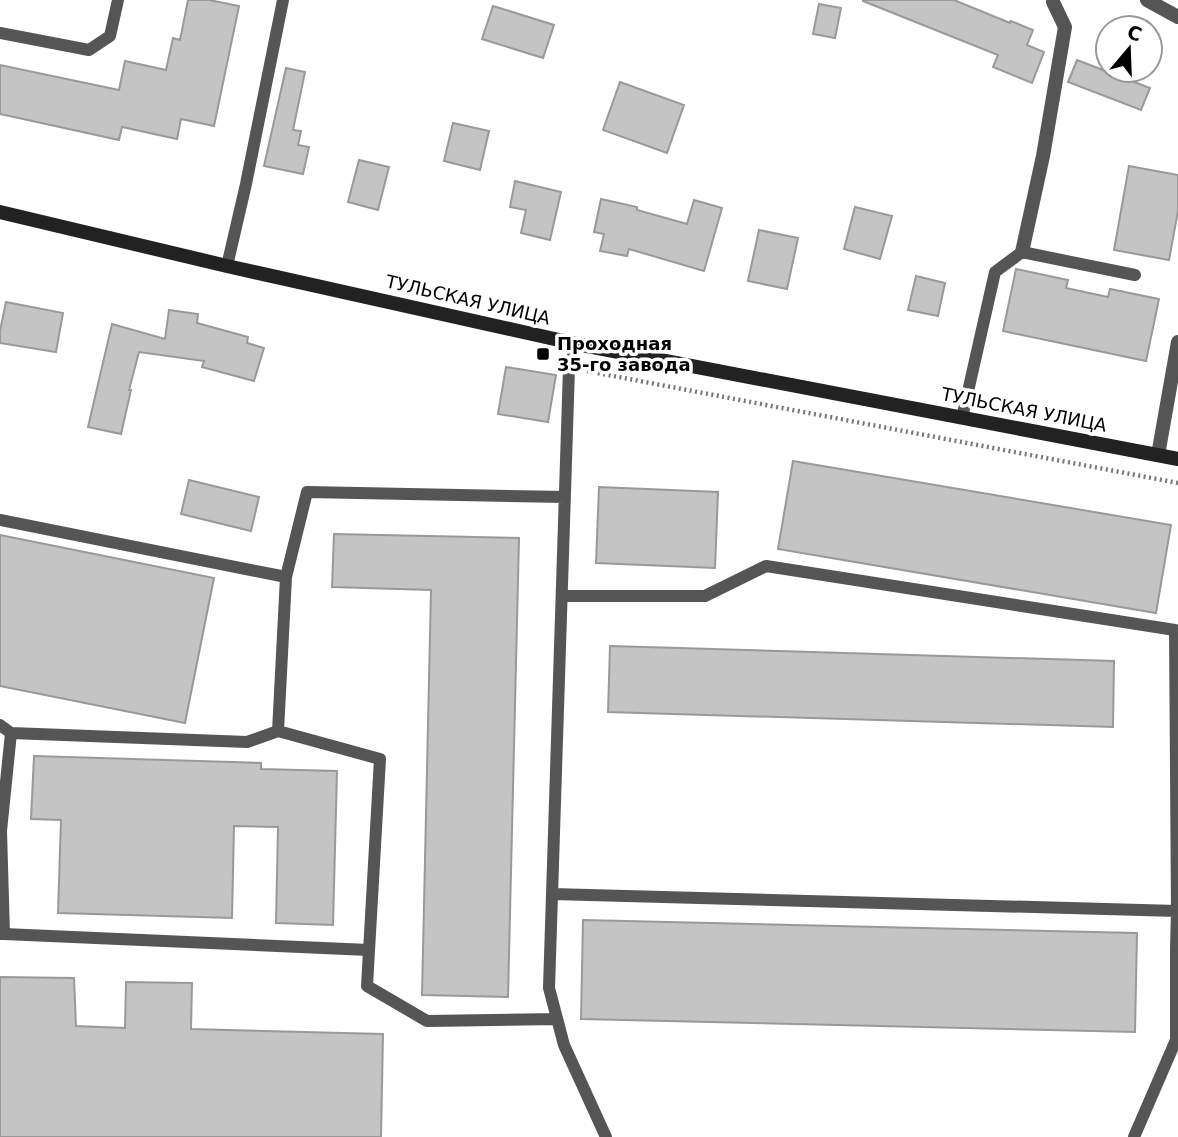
<svg xmlns="http://www.w3.org/2000/svg" width="1178" height="1137" viewBox="0 0 1178 1137" font-family="'DejaVu Sans',sans-serif">
	<style>
		.building { fill: #c4c4c4; stroke: #999; stroke-width: 2 }
		.lines { fill: none; stroke-linecap: round; stroke-linejoin: round }
		.path { stroke: #777; stroke-width: 4.5; stroke-dasharray: 2 3.5; stroke-linecap: butt }
		.service { stroke: #555; stroke-width: 12 }
		.minor { stroke: #555; stroke-width: 14 }
		.secondary { stroke: #222; stroke-width: 14 }
		.poi-dot { fill: #000; stroke: #fff; stroke-width: 2.5 }
		.labels { text-anchor: middle; stroke-width: 7; stroke-linejoin: round; paint-order: stroke }
		.street-label { font-size: 18px; fill: #000; stroke: #fff }
		.poi-label { font-size: 18px; font-weight: bold; fill: #000; stroke: #fff; text-anchor: start }
	</style>
	<rect width="100%" height="100%" fill="#fff"/>
	<path class="building" d="M188 0H209L239 6 214 126 181 119 177 139 122 127 119 140 0 114V65L119 90 125 61 166 70 173 38 180 40Z
		M863 0H954L1010 23 1011 21 1033 30 1027 45 1044 52 1032 83 993 67 998 55 863 1Z
		M819 4 841 8 835 38 813 34Z
		M493 6 554 25 543 58 482 39Z
		M1077 60 1150 88 1141 110 1068 82Z
		M286 68 305 72 293 130 301 131 298 145 309 147 303 174 264 166Z
		M620 82 684 105 667 153 603 130Z
		M453 123 489 131 480 170 444 161Z
		M359 160 389 167 378 210 348 202Z
		M1129 166 1178 175V211L1169 260 1114 250Z
		M515 181 561 192 550 240 521 233 526 210 510 207Z
		M601 199 637 207V210L687 224 694 200 722 208 704 271 629 249 627 256 600 251 604 234 594 232Z
		M855 207 892 216 880 259 844 249Z
		M759 230 798 238 787 289 748 281Z
		M1016 269 1068 280 1066 288 1108 297 1110 289 1159 299 1146 361 1003 331Z
		M916 276 945 283 938 316 908 310Z
		M6 302 63 313 56 352 0 343V331Z
		M169 310 198 314 197 323 248 337 247 343 264 348 254 381 202 367 204 361 139 352 129 390H131L121 434 88 427 112 324 165 339Z
		M506 367 556 375 548 422 498 414Z
		M793 461 1171 525 1156 613 778 549Z
		M189 480 259 497 251 531 181 514Z
		M599 487 718 492 715 568 596 563Z
		M334 534 519 538 508 997 422 995 431 590 332 587Z
		M0 535 214 578 185 723 0 686Z
		M610 646 1114 661 1113 727 608 712Z
		M34 756 261 763V769L337 771 333 925 276 923 278 827 234 826 232 918 58 913 61 820 31 819Z
		M583 920 1137 933 1135 1032 581 1019Z
		M0 977 74 978 76 1026 125 1028 126 982 192 983 191 1029 383 1034 381 1137H0Z"/>
	<g class="lines">
		<path class="path" d="M587 371 1178 483"/>
		<path class="service" d="M0 33 89 50 110 36 118 0
			M227 266 246 184 283 0
			M577 344 569 368 549 988 564 1045 606 1137
			M962 418 995 272 1022 252 1135 275
			M0 520 286 577 307 492 565 497
			M286 577 278 731 380 759 367 986 427 1021 557 1019
			M0 725 11 733 247 742 278 731
			M552 894 1177 911 1175 630 766 566 705 596H562
			M1177 911 1176 948H1178
			M0 934H4L1 831 11 733
			M4 934 369 950
			M1134 1137 1176 1040V948"/>
		<path class="minor" d="M1147 0 1178 17
			M1022 252 1043 156 1065 27 1053 2
			M1158 455 1178 342"/>
		<path class="secondary" d="M0 212 227 266 577 344 1178 459"/>
	</g>
	<rect class="poi-dot" x="536" y="347" width="14" height="14" rx="3.5"/>
	<g class="labels">
		<g class="street-label">
			<text transform="translate(468 300) rotate(13)" y="6">ТУЛЬСКАЯ УЛИЦА</text>
			<text transform="translate(1024 410) rotate(11)" y="6">ТУЛЬСКАЯ УЛИЦА</text>
		</g>
		<g class="poi-label">
			<text x="557" y="350">Проходная<tspan x="557" dy="21">35-го завода</tspan></text>
		</g>
	</g>
	<g transform="translate(1129 49) rotate(19)"><circle r="33" fill="#ffffff" stroke="#999999" stroke-width="2"/>
	<path d="M0-5L12 26L0 18L-12 26Z" fill="#000000"/>
	<text y="-10" font-size="19" font-weight="bold" text-anchor="middle" fill="#000000">С</text>
	</g>
</svg>
